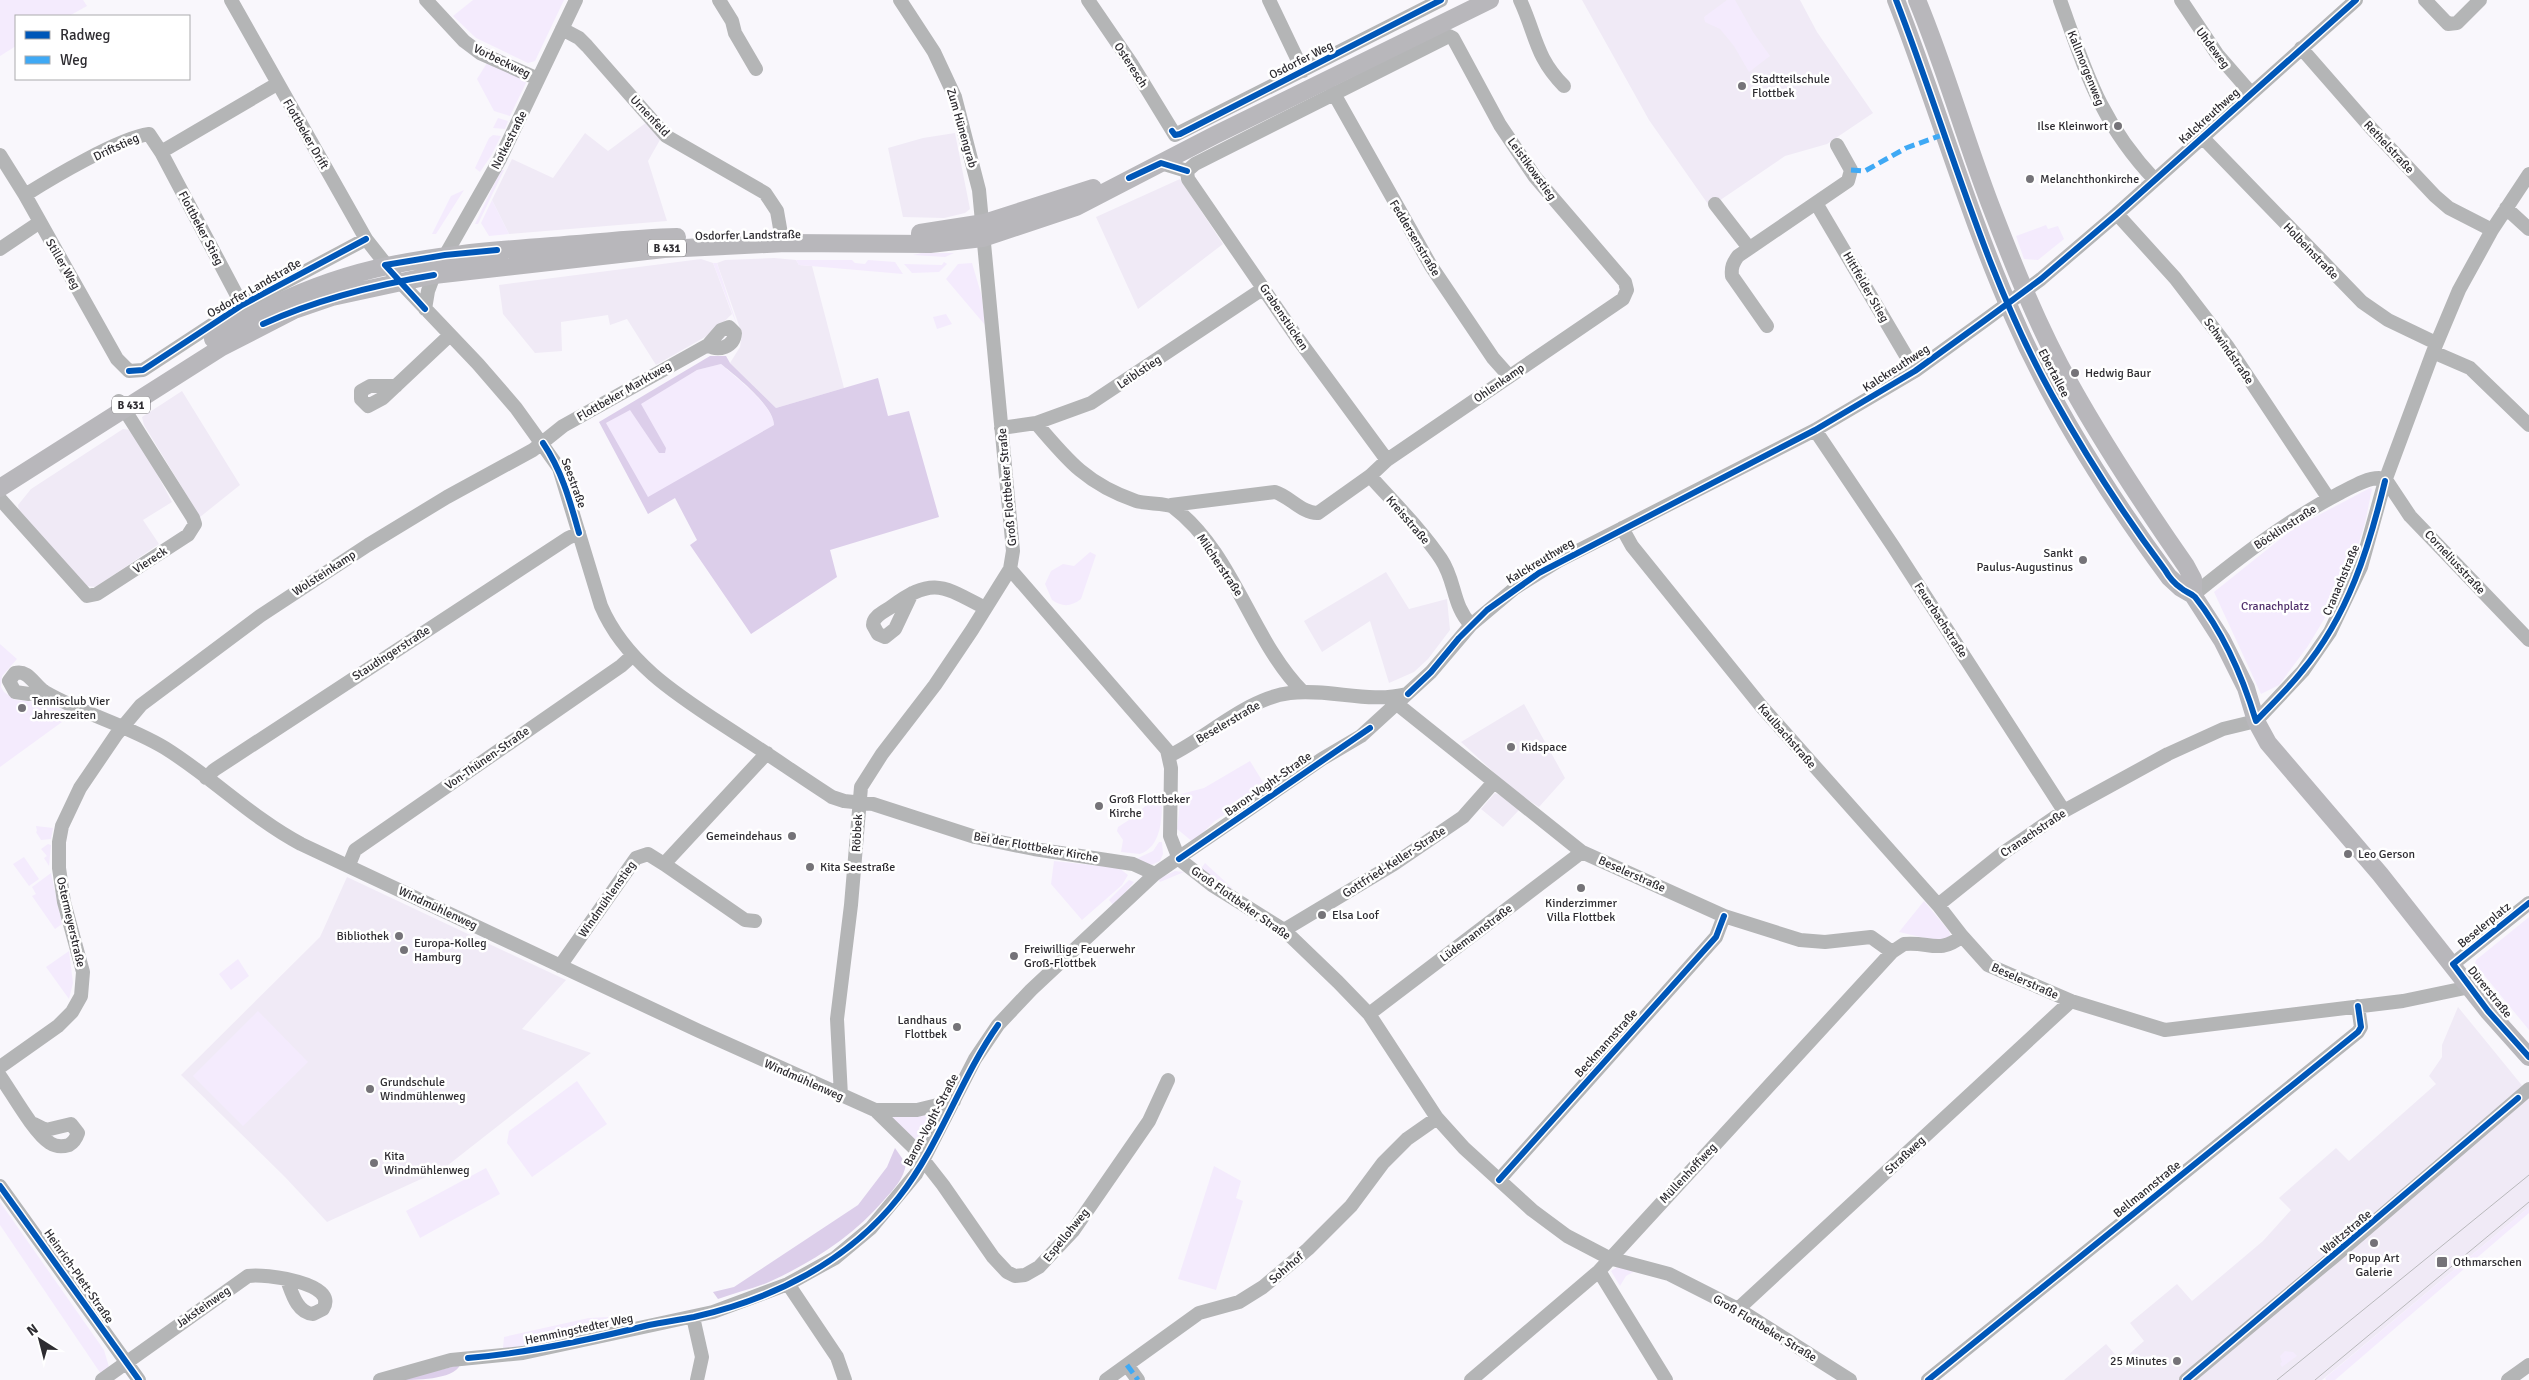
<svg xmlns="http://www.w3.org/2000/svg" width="2529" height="1380" viewBox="0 0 2529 1380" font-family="Signika,sans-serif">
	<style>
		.built { fill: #f0eaf6 }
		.green { fill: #f4ebfd }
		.forest { fill: #dcceea; fill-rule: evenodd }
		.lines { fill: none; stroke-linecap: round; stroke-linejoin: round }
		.minor { stroke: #b4b5b6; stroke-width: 14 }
		.major { stroke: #b8b7bb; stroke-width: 18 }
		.tram { stroke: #b8b8bb; stroke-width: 1 }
		.quiet { stroke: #3fa9f5; stroke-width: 5; stroke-dasharray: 10 5; stroke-linecap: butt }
		.cycleway-casing { stroke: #fff; stroke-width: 9 }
		.cycleway { stroke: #0057b8; stroke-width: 6 }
		.poi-dot { fill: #757378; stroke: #fff; stroke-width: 2 }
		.labels { text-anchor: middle; stroke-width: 5; stroke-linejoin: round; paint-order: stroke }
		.shield { fill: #fff; stroke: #6d6b6f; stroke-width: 1 }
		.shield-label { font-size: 11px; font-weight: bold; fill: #2e2c31 }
		.street-label { font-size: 12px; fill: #2e2c31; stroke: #fff }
		.poi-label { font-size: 12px; fill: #2e2c31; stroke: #fff; text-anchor: start }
		.park-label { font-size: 12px; fill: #51316c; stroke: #fff }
	</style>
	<rect width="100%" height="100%" fill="#f9f7fc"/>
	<path class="built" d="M1582 0H1800L1817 32 1873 113 1827 144 1785 156 1710 207 1649 120Z
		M647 122 661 138 648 161 667 221 509 234 492 200 512 159 553 178 585 133 608 151Z
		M955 133 970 209 965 213 944 218 903 217 888 148 923 138Z
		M1180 179 1223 244 1138 309 1096 217Z
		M774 258 796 260 799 265 812 266 844 388 776 408 730 363 740 347 742 334 717 263 725 260Z
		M701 259 713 263 732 314 712 333 656 365 627 319 610 325 608 315 561 322 562 351 535 353 503 314 499 285Z
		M182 391 240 485 200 517 144 425 142 417Z
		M123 429 131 430 135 433 172 502 143 520 159 544 96 587 87 586 19 511 18 505 31 489Z
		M1386 572 1409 609 1447 599 1450 630 1428 659 1414 672 1389 683 1370 621 1322 652 1304 621Z
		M1524 704 1565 778 1539 807 1513 790 1461 742Z
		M1495 793 1502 796 1519 810 1503 827 1481 809Z
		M347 877 566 980 522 1029 591 1053 443 1169 327 1222 285 1177 181 1075 320 937Z
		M2458 1007 2529 1094V1207L2322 1380H2064L2106 1344 2121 1361 2144 1341 2130 1323 2177 1284 2192 1301 2263 1241 2291 1210 2279 1198 2336 1148 2349 1161 2436 1084 2429 1076 2442 1057V1045Z"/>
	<path class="green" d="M0 0H83L87 6 69 16H16V46L0 56Z
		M473 0H564L535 61 528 63 476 38 453 16Z
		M1727 0H1735L1753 32 1770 56 1749 72 1734 46 1720 29 1705 22 1704 17Z
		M487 63 525 78 526 83 510 116 494 111 477 79Z
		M498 118 508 121 505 129 493 128Z
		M493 135 501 136 491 156 480 172 475 168 489 138Z
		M501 170H504L478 224H475Z
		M464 190 436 234H432L451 196Z
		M492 200 509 234 489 236 481 223Z
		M2046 225 2048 229 2058 226 2064 239 2038 260 2024 259 2016 236Z
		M922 253H954L945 257 913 255Z
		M796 260H852L855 263 865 264 868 260 895 262 903 274 799 265Z
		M944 262 947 264 939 272 912 273 904 264 942 265Z
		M713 263H717L738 328Z
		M972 263 982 297 985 325 946 279 958 264Z
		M946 314 952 324 937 329 933 317Z
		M721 364C736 378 773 405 774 425L648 498 605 424 630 409 659 453 666 448 640 404 697 370Z
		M2370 488 2372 489 2365 523 2351 568 2335 601 2308 646 2279 685 2261 694 2214 592 2294 528Z
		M1090 552 1096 555 1081 599C1071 607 1062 607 1052 600L1045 584 1051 571 1063 564 1074 566Z
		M0 644 17 659 2 676 1 687 4 692 15 700 47 703 73 714 0 767Z
		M1250 761 1266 787 1215 821 1193 842 1177 829 1181 794 1204 788Z
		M1162 791C1162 812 1164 845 1140 854L1121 852 1123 840 1117 831 1118 827 1132 818Z
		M36 826 53 828 51 839 41 840 36 832 37 831Z
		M1159 842H1162L1163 854 1160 861 1151 865 1136 859 1153 851Z
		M48 844 51 845 49 866 44 858 47 856 41 849Z
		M24 857 39 879 29 886 13 864Z
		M1054 861 1119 868 1128 875 1122 885 1082 920 1051 884Z
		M1205 863 1232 888 1231 889 1200 870Z
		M1175 871 1184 872 1160 882 1158 879Z
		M51 873 62 924 55 929 32 896 36 894 32 887Z
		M1129 880 1134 882 1114 906 1109 900Z
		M1924 901 1949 931 1951 937 1942 942 1899 932Z
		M2529 917V1030L2475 964 2476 960Z
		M69 951 73 983 69 999 46 967Z
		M238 959 249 976 231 990 219 974Z
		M258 1011 308 1062 243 1126 193 1076Z
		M577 1081 607 1124 532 1177 507 1143 509 1131Z
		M944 1109C938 1120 931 1145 916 1143L886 1114Z
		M1214 1166 1241 1181 1236 1198 1243 1201 1216 1290 1178 1279Z
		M486 1168 500 1194 420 1238 406 1211Z
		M0 1202 104 1350 109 1367 101 1374 0 1225Z
		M2529 1207V1213L2335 1380H2326L2325 1378Z
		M1617 1267 1635 1271 1626 1276 1620 1286 1611 1271Z
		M608 1317 629 1318 630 1321 609 1326V1329L512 1349 503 1348 504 1337 589 1318Z
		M2285 1351 2293 1352 2297 1356 2282 1367 2280 1364 2282 1362 2280 1356Z"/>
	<path class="forest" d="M710 356H726L730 363 776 408 878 378 888 416 909 411 939 517 830 550 837 577 751 634 690 545 697 540 675 498 648 514 599 422ZM721 364C736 376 774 406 774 425L648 497 606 423 630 410 659 453H665L666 448 641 404 697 370Z
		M895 1148 906 1164C904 1178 894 1189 884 1200 853 1236 813 1262 769 1282 753 1289 734 1293 718 1299L713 1292 734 1287 858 1205 887 1167Z
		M460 1365C453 1380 415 1380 398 1380Z"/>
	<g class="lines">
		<path class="minor" d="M231 0 366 239 399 281 478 364 516 408 559 468 601 606C627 667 687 701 740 736 771 756 801 777 832 797L844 801 873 804 975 837 1034 849 1133 864 1155 874
			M426 0 464 41 480 53 538 79
			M719 0 732 21 735 33 756 69
			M1088 0 1131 63 1175 135 1441 0
			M1269 0 1303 71
			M1520 0C1536 34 1535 57 1564 86
			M2060 0C2086 72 2100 122 2155 180
			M2181 0 2217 54 2251 93
			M2425 0 2448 24 2457 23 2480 0
			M562 29 579 38 587 46 666 136 765 193 777 211 781 234
			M2301 48 2371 128 2435 196 2449 208 2492 230
			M1333 92 1431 266 1493 358 1509 376
			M2202 137 2362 302 2388 320 2436 343
			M161 152 242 305
			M0 155 25 195 117 359 129 371 143 370 242 305 366 239
			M1161 163 1187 171
			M1187 171 1195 164 1449 36 1453 38 1500 125 1535 177 1625 282 1627 290 1623 299 1387 460 1370 476
			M1187 171 1188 179 1298 339 1387 460
			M25 195C52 178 119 138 149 134L161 152 277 84
			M1816 203 1915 371
			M1715 204 1749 248
			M2506 208 2529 229
			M2117 214 2175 278 2228 347 2329 499
			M0 249 40 222
			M425 309 428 291 434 275 500 159 576 0
			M1767 326 1732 276C1731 267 1733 263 1738 256L1848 181 1851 170 1837 145
			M729 327 735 333C734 347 718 352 708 345L721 330Z
			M2433 352 2470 368 2529 425
			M396 386H370L361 391V399L368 406 383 398 450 335
			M1036 423C1068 461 1087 484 1136 501 1145 504 1167 503 1173 507 1234 553 1251 640 1303 692
			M1001 428 1036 423 1091 403 1264 288
			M1815 430 1893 546 2064 811
			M0 499 87 596 97 594 188 535 195 524 193 518 119 401
			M1171 505 1275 492C1289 496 1303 514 1318 513L1370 476C1394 503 1421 529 1441 559 1456 581 1452 605 1471 625
			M1622 528 1632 546 1761 706 1938 905 1962 936
			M1010 569 1167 750 1171 768 1170 836 1179 859 1212 885 1284 930 1338 982 1369 1014 1437 1118 1464 1148 1532 1210 1567 1236 1609 1258 1669 1274 1738 1309 1850 1380
			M912 593 895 629 885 637 878 634 873 625C873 616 884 612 891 607 933 576 943 586 985 608
			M2193 595C2240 557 2286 521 2340 493 2352 487 2366 478 2379 478L2388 483 2410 516 2529 640
			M44 691 29 694 15 692 9 681 15 673C28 669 35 686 45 692 83 714 127 725 165 748 213 778 252 818 301 844L699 1031 875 1110 914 1148 943 1185 993 1257 1007 1272 1015 1276 1025 1275 1039 1267 1073 1231 1149 1121 1168 1080
			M1397 704 1582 852 1724 916 1800 940 1825 942 1871 937 1892 952
			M1169 756C1207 738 1247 698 1290 693 1330 688 1368 704 1407 694
			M206 778 214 770 568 538 579 533
			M664 864 745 920 755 921
			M349 865 355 850 621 666 632 656
			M1938 905 2003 853 2064 811 2168 754 2223 729 2256 721 2303 671 2330 632 2361 567 2385 481 2433 352 2459 290 2492 230 2529 174
			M1284 930 1394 864 1463 817 1494 782
			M2453 964 2529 903
			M560 966 636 858 648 854 664 864 767 753
			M1369 1014 1582 852
			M0 1067 58 1026 72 1012 81 996 83 972 64 902 59 868V842L62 826 80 788 116 735 141 705 260 616 368 545 447 497 533 450 563 426 708 345
			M0 1076C12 1093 34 1133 50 1143 56 1147 62 1147 69 1145 74 1142 76 1139 78 1133L71 1124 46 1130 34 1124
			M841 1096 837 1019 851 905 861 787 882 754 935 685 972 630 1010 569 1013 551 979 190 955 97 934 52 900 0
			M875 1110H917L954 1101
			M1499 1180 1716 937 1724 916
			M0 1186 139 1380
			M1599 1271 1666 1380
			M788 1284 837 1357 845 1380
			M1738 1309 2071 1001
			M693 1317 702 1357 697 1380
			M1127 1365 1138 1380
			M102 1380 248 1276C264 1273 340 1283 323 1309L313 1314C297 1313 292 1293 287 1280
			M380 1380 451 1360 523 1353 713 1312 788 1284 835 1258 871 1228 916 1174 975 1059 998 1025 1031 990 1155 874 1322 759 1361 736 1431 672 1471 625 1515 588 1558 561 1815 430 1915 371 1984 321 2041 279 2117 214 2356 0
			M1106 1380 1199 1313 1239 1302 1263 1287 1308 1249 1351 1206 1383 1163 1407 1139 1437 1118
			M1471 1380 1599 1271 1892 952 1904 944C1929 941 1939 955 1962 936L1988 965 2071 1001 2165 1030 2403 1001 2470 987
			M1928 1380 2358 1032 2361 1027 2358 1006
			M2186 1380 2336 1255 2529 1089
			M2508 1380 2529 1365"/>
		<path class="major" d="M1896 0C1937 105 1968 215 2014 318 2054 410 2110 497 2169 577L2181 588 2193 595 2222 640 2246 688 2256 721 2268 743 2380 874 2488 1011 2529 1057
			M1917 0C1945 67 1964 136 1990 204 2013 264 2038 327 2070 384 2105 447 2145 507 2186 566L2193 579V595
			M920 233 984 223 1093 188
			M213 339C328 265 420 256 552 246 594 243 635 238 677 237
			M0 488 222 347 294 310 332 297 434 275 664 249 786 243 930 244 983 238 1076 207 1215 135 1490 0"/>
		<path class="tram" d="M2277 1380 2529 1175
			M2315 1380 2529 1202"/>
		<path class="quiet" d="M1851 170 1865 171 1906 148 1945 134
			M1127 1365 1138 1380"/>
		<defs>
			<path id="cycleway" d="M1896 0C1947 131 1983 271 2052 395 2086 456 2123 514 2165 570 2169 577 2175 584 2181 588 2185 592 2191 593 2195 597 2223 632 2243 678 2256 721 2271 705 2288 689 2302 671 2348 616 2369 548 2385 481
				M1172 131 1175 135 1180 134 1441 0
				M1129 178 1161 163 1187 171
				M425 309 385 265 445 255 497 250
				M263 324C318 299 374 285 434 275
				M129 371 143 370 242 305 366 239
				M543 443C562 471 570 501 579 533
				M1408 694 1431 672 1459 638 1487 610 1539 573 1815 430 1915 371 1984 321 2041 279 2117 214 2356 0
				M1179 859 1370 728
				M2529 903 2453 964 2488 1011 2529 1057
				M1499 1180 1716 937 1724 916
				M0 1186 139 1380
				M468 1358C529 1353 589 1340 649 1325 664 1322 679 1320 694 1317 773 1299 848 1262 899 1197 940 1145 960 1079 998 1025
				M1928 1380 2358 1032 2361 1027 2358 1006
				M2186 1380 2518 1098"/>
		</defs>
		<use href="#cycleway" class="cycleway-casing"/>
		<use href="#cycleway" class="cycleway"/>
	</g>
	<g class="poi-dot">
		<circle cx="1742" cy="86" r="5"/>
		<circle cx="2118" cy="126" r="5"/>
		<circle cx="2030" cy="179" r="5"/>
		<circle cx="2075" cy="373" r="5"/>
		<circle cx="2083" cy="560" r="5"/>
		<circle cx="22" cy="708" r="5"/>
		<circle cx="1511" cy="747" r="5"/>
		<circle cx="1099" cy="806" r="5"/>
		<circle cx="792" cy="836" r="5"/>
		<circle cx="2348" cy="854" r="5"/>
		<circle cx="810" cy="867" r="5"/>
		<circle cx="1581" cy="888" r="5"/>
		<circle cx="1322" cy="915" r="5"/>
		<circle cx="399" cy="936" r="5"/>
		<circle cx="404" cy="950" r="5"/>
		<circle cx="1014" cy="956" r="5"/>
		<circle cx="957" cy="1027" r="5"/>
		<circle cx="370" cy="1089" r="5"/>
		<circle cx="374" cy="1163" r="5"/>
		<circle cx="2374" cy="1243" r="5"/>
		<rect x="2436" y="1256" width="12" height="12" rx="2.5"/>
		<circle cx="2177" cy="1361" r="5"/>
	</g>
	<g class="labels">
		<g class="shield">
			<rect x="648" y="239.5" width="38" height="17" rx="4"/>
			<rect x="112" y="396.5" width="38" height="17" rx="4"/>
		</g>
		<g class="shield-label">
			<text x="667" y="252">B 431</text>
			<text x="131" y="409">B 431</text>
		</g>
		<g class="street-label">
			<text transform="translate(2213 48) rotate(53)" y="4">Uhdeweg</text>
			<text transform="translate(1301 60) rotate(-27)" y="4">Osdorfer Weg</text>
			<text transform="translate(502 61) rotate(26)" y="4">Vorbeckweg</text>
			<text transform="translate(1131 65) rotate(57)" y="4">Osteresch</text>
			<text transform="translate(2086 68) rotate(68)" y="4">Kallmorgenweg</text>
			<text transform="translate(650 116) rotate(47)" y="4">Urnenfeld</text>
			<text transform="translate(2209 116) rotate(-42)" y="4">Kalckreuthweg</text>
			<text transform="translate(962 128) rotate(74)" y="4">Zum Hünengrab</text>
			<text transform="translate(306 134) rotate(60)" y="4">Flottbeker Drift</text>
			<text transform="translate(509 140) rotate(-63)" y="4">Notkestraße</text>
			<text transform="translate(116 147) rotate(-25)" y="4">Driftstieg</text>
			<text transform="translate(2389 147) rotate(47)" y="4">Rethelstraße</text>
			<text transform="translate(1532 169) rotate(54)" y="4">Leistikowstieg</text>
			<text transform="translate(201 228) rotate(62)" y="4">Flottbeker Stieg</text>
			<text transform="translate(748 235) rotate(-1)" y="4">Osdorfer Landstraße</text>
			<text transform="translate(1415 238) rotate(59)" y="4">Feddersenstraße</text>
			<text transform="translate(2311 251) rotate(46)" y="4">Holbeinstraße</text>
			<text transform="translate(63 264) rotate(60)" y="4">Stiller Weg</text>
			<text transform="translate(1866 287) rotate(60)" y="4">Hittfelder Stieg</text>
			<text transform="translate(254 288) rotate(-30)" y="4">Osdorfer Landstraße</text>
			<text transform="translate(1284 317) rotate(56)" y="4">Grabenstücken</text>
			<text transform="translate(2229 351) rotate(55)" y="4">Schwindstraße</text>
			<text transform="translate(1896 368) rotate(-33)" y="4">Kalckreuthweg</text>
			<text transform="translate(1139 372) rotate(-34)" y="4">Leiblstieg</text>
			<text transform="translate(2054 373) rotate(62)" y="4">Ebertallee</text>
			<text transform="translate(1499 383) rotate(-35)" y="4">Ohlenkamp</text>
			<text transform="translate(624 391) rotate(-30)" y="4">Flottbeker Marktweg</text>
			<text transform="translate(574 483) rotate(70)" y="4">Seestraße</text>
			<text transform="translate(1007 487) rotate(-95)" y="4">Groß Flottbeker Straße</text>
			<text transform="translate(1408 520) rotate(49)" y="4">Kreisstraße</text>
			<text transform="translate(2285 527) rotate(-33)" y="4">Böcklinstraße</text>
			<text transform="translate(150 560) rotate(-33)" y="4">Viereck</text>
			<text transform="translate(1540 561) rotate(-31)" y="4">Kalckreuthweg</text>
			<text transform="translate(2455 562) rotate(47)" y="4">Corneliusstraße</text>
			<text transform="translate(1220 565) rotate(56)" y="4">Milcherstraße</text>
			<text transform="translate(324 573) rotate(-33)" y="4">Wolsteinkamp</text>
			<text transform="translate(2341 580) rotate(-67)" y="4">Cranachstraße</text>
			<text transform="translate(1941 620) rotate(57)" y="4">Feuerbachstraße</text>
			<text transform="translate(391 653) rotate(-33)" y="4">Staudingerstraße</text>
			<text transform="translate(1228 722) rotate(-30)" y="4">Beselerstraße</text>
			<text transform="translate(1787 736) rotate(49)" y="4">Kaulbachstraße</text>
			<text transform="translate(487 758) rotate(-35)" y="4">Von-Thünen-Straße</text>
			<text transform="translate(1268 784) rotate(-35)" y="4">Baron-Voght-Straße</text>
			<text transform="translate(857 833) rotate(-87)" y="4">Röbbek</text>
			<text transform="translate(2033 833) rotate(-34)" y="4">Cranachstraße</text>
			<text transform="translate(1036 847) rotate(10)" y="4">Bei der Flottbeker Kirche</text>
			<text transform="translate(1394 862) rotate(-33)" y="4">Gottfried-Keller-Straße</text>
			<text transform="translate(1632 874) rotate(24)" y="4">Beselerstraße</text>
			<text transform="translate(607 899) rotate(-55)" y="4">Windmühlenstieg</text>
			<text transform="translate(1241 903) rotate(35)" y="4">Groß Flottbeker Straße</text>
			<text transform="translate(438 908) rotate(25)" y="4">Windmühlenweg</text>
			<text transform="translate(71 922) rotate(77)" y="4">Ostermeyerstraße</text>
			<text transform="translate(2484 925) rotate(-39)" y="4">Beselerplatz</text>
			<text transform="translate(1476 933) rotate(-37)" y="4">Lüdemannstraße</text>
			<text transform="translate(2025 981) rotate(24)" y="4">Beselerstraße</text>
			<text transform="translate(2490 992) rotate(51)" y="4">Dürerstraße</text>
			<text transform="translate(1606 1043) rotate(-48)" y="4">Beckmannstraße</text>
			<text transform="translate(804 1080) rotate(24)" y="4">Windmühlenweg</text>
			<text transform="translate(931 1120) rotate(-62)" y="4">Baron-Voght-Straße</text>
			<text transform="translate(1905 1155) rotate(-43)" y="4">Straßweg</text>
			<text transform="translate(1688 1173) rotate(-47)" y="4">Müllenhoffweg</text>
			<text transform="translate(2147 1189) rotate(-39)" y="4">Bellmannstraße</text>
			<text transform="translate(2346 1232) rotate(-40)" y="4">Waitzstraße</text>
			<text transform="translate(1066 1235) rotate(-51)" y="4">Espellohweg</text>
			<text transform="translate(1286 1268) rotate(-41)" y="4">Sohrhof</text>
			<text transform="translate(79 1276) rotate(55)" y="4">Heinrich-Plett-Straße</text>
			<text transform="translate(203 1307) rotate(-35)" y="4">Jaksteinweg</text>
			<text transform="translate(1765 1328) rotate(31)" y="4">Groß Flottbeker Straße</text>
			<text transform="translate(579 1329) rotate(-12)" y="4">Hemmingstedter Weg</text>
		</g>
		<g class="poi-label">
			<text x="1752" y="83">Stadtteilschule<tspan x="1752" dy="14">Flottbek</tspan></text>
			<text x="2108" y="130" text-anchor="end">Ilse Kleinwort</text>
			<text x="2040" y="183">Melanchthonkirche</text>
			<text x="2085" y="377">Hedwig Baur</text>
			<text x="2073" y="557" text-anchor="end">Sankt<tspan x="2073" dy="14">Paulus-Augustinus</tspan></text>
			<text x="32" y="705">Tennisclub Vier<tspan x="32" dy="14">Jahreszeiten</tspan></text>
			<text x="1521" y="751">Kidspace</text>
			<text x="1109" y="803">Groß Flottbeker<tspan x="1109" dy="14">Kirche</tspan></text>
			<text x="782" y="840" text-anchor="end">Gemeindehaus</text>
			<text x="2358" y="858">Leo Gerson</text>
			<text x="820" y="871">Kita Seestraße</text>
			<text x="1581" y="907" text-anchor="middle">Kinderzimmer<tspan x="1581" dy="14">Villa Flottbek</tspan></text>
			<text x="1332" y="919">Elsa Loof</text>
			<text x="389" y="940" text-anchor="end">Bibliothek</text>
			<text x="414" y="947">Europa-Kolleg<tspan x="414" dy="14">Hamburg</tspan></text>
			<text x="1024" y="953">Freiwillige Feuerwehr<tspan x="1024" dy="14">Groß-Flottbek</tspan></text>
			<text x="947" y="1024" text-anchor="end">Landhaus<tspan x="947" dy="14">Flottbek</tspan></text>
			<text x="380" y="1086">Grundschule<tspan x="380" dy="14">Windmühlenweg</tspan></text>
			<text x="384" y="1160">Kita<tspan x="384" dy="14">Windmühlenweg</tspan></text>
			<text x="2374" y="1262" text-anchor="middle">Popup Art<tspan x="2374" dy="14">Galerie</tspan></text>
			<text x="2453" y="1266">Othmarschen</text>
			<text x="2167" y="1365" text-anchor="end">25 Minutes</text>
		</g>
		<g class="park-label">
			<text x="2275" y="610">Cranachplatz</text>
		</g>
	</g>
	<rect x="15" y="15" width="175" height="65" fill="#ffffff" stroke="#ababad"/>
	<rect x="25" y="31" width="25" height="8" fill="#0057b8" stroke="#ababad"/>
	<text x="60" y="40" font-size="15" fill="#2e2c31">Radweg</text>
	<rect x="25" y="56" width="25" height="8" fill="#3fa9f5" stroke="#ababad"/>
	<text x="60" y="65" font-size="15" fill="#2e2c31">Weg</text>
	<g transform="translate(40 1340) rotate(324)" stroke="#ffffff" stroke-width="4" paint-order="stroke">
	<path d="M0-4L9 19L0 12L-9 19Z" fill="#2e2c31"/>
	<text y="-8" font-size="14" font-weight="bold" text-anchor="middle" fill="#2e2c31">N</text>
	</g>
</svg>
